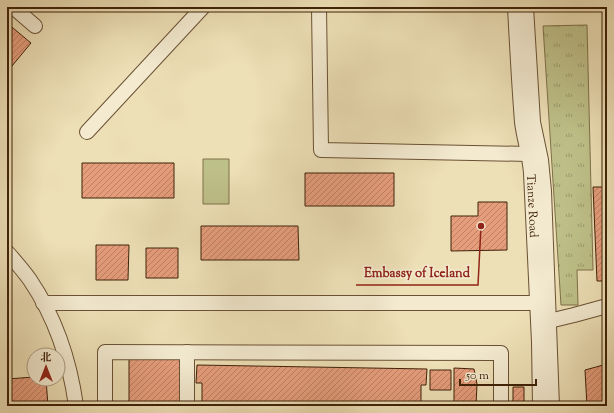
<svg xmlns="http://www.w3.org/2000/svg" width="614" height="413" viewBox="0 0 614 413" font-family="'Sorts Mill Goudy','Noto Serif SC',serif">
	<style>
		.grass { fill: #bec089; stroke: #7e7148 }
		.park { fill: url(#park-tufts); stroke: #7e7148 }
		.building { fill: url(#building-hatch); stroke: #3f2208 }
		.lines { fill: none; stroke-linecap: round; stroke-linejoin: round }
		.minor-casing { stroke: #6a5134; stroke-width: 16 }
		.minor { stroke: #f3ead0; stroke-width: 14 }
		.labels { text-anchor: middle; stroke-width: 3; stroke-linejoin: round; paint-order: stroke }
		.street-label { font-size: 12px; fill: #3f2208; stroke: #f3ead0 }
		.leader { fill: none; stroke: #8f2418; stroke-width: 1.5 }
		.callout-dot { fill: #8f2418; stroke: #f3ead0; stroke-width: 1.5 }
		.callout-label { font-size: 13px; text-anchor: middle; font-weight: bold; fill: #8f2418; stroke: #f3ead0; stroke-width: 3; stroke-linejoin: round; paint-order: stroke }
	</style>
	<defs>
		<pattern id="park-tufts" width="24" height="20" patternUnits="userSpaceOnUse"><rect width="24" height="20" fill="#bec089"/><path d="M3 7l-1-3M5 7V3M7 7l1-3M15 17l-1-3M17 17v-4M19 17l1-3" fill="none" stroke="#9c9c6e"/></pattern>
		<pattern id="building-hatch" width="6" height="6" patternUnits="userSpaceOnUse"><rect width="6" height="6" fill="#e69d7c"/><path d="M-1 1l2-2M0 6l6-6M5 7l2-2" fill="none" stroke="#bc8064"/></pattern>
	</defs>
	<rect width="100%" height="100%" fill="#eddfb6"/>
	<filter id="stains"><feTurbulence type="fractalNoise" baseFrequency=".005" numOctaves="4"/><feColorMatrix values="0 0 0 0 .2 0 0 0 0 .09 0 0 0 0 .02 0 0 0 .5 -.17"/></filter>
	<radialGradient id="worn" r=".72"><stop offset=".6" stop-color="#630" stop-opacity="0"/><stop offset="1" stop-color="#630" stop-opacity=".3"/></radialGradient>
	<path class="grass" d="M203 159H229V204H203Z"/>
	<path class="park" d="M587 25 593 270H577L578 305H561L543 26Z"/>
	<path class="building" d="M7 23 31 43 7 72Z
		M82 163H174V198H82Z
		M305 173H394V206H305Z
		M593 187H607V281H597Z
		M478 202H507V250L451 251V216H478Z
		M201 226H298L299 260H201Z
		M96 245H129L128 280H96Z
		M146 248H178V278H146Z
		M129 356H182V406H129Z
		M607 364V406H587L585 370Z
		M197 365 427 369 426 385H421V406H202V383H196Z
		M454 368 474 369 477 384 476 406H454Z
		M430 370H451V390H430Z
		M34 377V379H46L48 406H7V379Z
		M513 387H524V406H513Z"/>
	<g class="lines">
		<defs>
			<g id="minor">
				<path d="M13 7 35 26"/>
				<path d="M319 7 321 150 528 154"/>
				<path id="s1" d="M515 7C517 45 519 84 522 122 524 139 530 156 531 173L539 342 540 406"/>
				<path d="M526 7 533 122 541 160 544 191 552 406"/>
				<path d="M87 132 203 7"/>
				<path d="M7 252C15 261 23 270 30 280 55 317 70 362 76 406"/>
				<path d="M43 303H537"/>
				<path d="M549 321 574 315 607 306"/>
				<path d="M187 352V406"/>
				<path d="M105 406V352L501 353V406"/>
			</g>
		</defs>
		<use href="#minor" class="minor-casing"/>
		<use href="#minor" class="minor"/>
	</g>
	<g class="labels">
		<g class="street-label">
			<text dy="4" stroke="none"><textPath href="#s1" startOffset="200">Tianze Road</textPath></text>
		</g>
	</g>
	<path class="leader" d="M481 226L478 285H356"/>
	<circle class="callout-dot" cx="481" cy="226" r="4"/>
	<g class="callout-label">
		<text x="417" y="277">Embassy of Iceland</text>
	</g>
	<rect width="614" height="413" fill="none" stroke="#eddfb6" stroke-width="24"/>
	<rect x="8" y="8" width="598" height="397" fill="none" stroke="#3f2208" stroke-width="2"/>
	<rect x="12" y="12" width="590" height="389" fill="none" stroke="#3f2208"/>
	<g transform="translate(46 367)"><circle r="19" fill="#f3ead0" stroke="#ab9a80"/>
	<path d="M0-3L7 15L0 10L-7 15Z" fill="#8f2418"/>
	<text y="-6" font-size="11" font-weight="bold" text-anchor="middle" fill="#3f2208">北</text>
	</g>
	<path d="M460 379v6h76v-6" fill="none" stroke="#3f2208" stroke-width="2"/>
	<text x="466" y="379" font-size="12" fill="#3f2208" stroke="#f3ead0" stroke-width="3" paint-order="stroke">50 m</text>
	<rect width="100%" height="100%" filter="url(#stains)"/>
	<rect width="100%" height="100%" fill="url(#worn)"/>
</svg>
